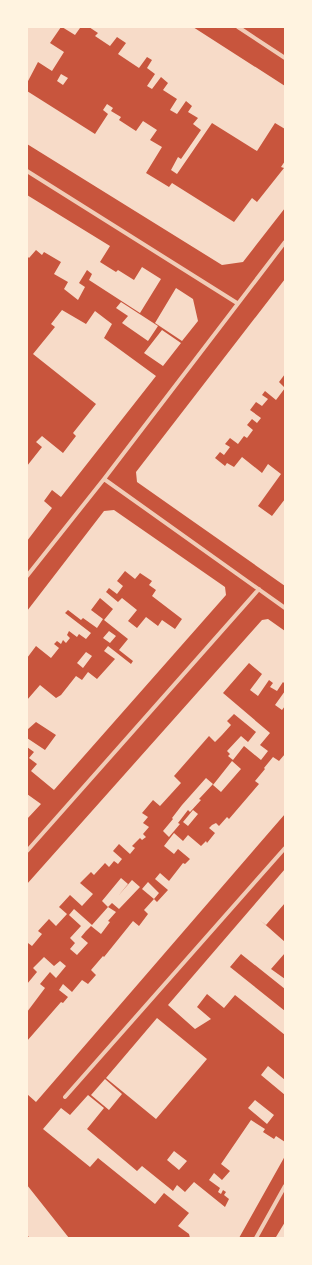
<svg xmlns="http://www.w3.org/2000/svg" width="312" height="1265" viewBox="0 0 312 1265" font-family="Signika,sans-serif">
	<style>
		.building { fill: #f7dbc8; fill-rule: evenodd }
		.lines { fill: none; stroke-linecap: round; stroke-linejoin: round }
		.minor { stroke: #f1ccb7; stroke-width: 4 }
	</style>
	<rect width="100%" height="100%" fill="#c8553d"/>
	<path class="building" d="M27 27H61L50 43 64 52 52 71 38 62 27 83Z
		M62 27H78L80 28 75 35Z
		M89 27H193L285 86V129L275 123 257 151 212 123 177 174 171 170 178 157 181 159 201 130 193 124 198 118 188 112 192 106 186 101 177 114 170 110 177 99 163 90 168 83 161 77 152 89 147 86 155 74 147 68 152 60 147 57 139 68 118 54 126 43 117 37 110 46 95 36 98 33Z
		M61 74 68 78 63 85 57 81Z
		M27 91 95 134 108 114 103 110 107 104 113 108 111 111 121 117 119 120 136 131 143 121 157 130 150 140 162 147 146 173 169 187 172 183 234 222 252 198 257 202 284 168 281 167 285 161V208L243 262 222 265 27 144Z
		M27 195 110 246 100 262 116 272 118 270 134 280 142 267 161 279 140 313 89 280 92 274 87 270 79 283 85 287 78 300 64 289 68 282 54 274 61 262 44 252 42 255 36 250 29 258 27 256Z
		M285 279V374L279 382 285 388 276 400 265 391 262 395 268 399 262 406 256 402 250 410 261 418 257 423 252 419 247 425 253 430 247 438 244 436 238 444 230 438 225 444 230 447 224 455 220 452 215 458 225 466 227 463 234 467 242 457 262 473 268 464 281 474 258 506 272 516 285 499V586L137 482 136 472Z
		M176 288 193 299 198 321 182 341 155 323Z
		M121 302 158 326 148 341 122 323 128 316 116 308Z
		M62 310 86 324 95 311 112 324 104 338 156 376 61 497 52 490 44 501 52 508 27 541V466L42 447 36 442 42 436 63 453 76 436 73 433 96 404 33 354 55 327 51 324Z
		M162 330 181 343 163 366 144 353Z
		M114 510 225 587 226 595 54 790 31 771 37 764 29 758 34 752 27 747V738L45 750 56 735 36 722 27 730V700L40 685 56 698 61 695 76 676 82 680 88 672 97 679 115 659 104 651 108 646 131 664 133 661 119 650 128 639 104 620 113 609 100 598 91 610 103 619 97 628 83 618 81 620 68 610 65 613 91 633 86 639 79 634 77 637 69 631 67 635 70 638 66 643 63 640 61 644 57 641 54 644 59 648 51 658 36 646 27 658V611L104 511ZM125 571 135 579 140 573 152 581 149 585 156 590 152 596 182 619 175 629 162 620 158 626 146 617 137 628 128 621 137 610 122 598 118 602 106 592 109 588 117 594 123 586 117 581Z
		M268 619 285 631V684L283 682 277 691 270 687 273 683 269 680 258 696 250 690 262 674 249 663 223 693 270 733 260 745 268 751 261 760 244 746 233 760 228 756 230 754 227 751 241 736 248 742 256 732 234 714 227 721 231 725 222 735 215 742 209 736 174 776 181 783 160 806 153 800 142 813 148 817 143 823 149 827 143 834 146 837 142 840 140 838 132 846 135 848 130 854 119 844 113 851 122 859 118 864 114 861 109 867 105 863 94 875 91 872 80 883 93 894 82 906 70 895 59 907 67 914 56 926 49 919 38 931 42 934 32 946 28 943 27 944V884L262 620Z
		M109 631 116 636 110 643 103 638Z
		M86 652 92 656 83 668 77 663Z
		M285 691V706L282 710 275 705Z
		M285 754V814L36 1102 27 1094V1041L61 1002 63 1003 68 997 59 990 63 984 72 992 82 980 88 984 96 975 91 970 103 956 104 957 133 921 139 926 148 914 144 910 154 899 157 902 168 890 155 879 160 873 169 881 183 863 185 864 190 859 178 849 174 854 164 846 174 833 183 841 188 835 201 846 206 841 207 843 215 833 209 828 212 825 216 823 219 826 227 817 229 819 259 784 255 781 265 769 264 768 273 757 279 761Z
		M232 761 241 769 221 792 213 785Z
		M206 778 213 784 199 799 201 800 190 812 188 810 178 823 180 824 169 837 163 831 173 819 172 818 182 805Z
		M27 794 41 804 27 819Z
		M193 810 198 814 188 826 183 822Z
		M285 869V903L266 925 260 920 285 942V953L271 969 285 979V989L241 954 230 967 285 1011V1035L235 995 224 1008 207 994 197 1007 211 1019 195 1029 168 1005Z
		M121 878 128 884 118 896 132 880 140 887 119 909 112 903 108 907 116 912 108 921 110 922 101 934 91 926 86 931 81 937 88 943 77 955 70 949 75 943 70 938 81 926 69 915 74 909 92 925 108 907 102 901Z
		M148 882 159 893 154 899 142 889Z
		M44 957 54 966 60 961 66 966 56 978 50 972 40 984 45 988 27 1012V984L37 972 33 968Z
		M157 1018 207 1059 156 1119 106 1078Z
		M268 1066 285 1080V1095L261 1075Z
		M105 1079 122 1094 109 1110 91 1095Z
		M88 1095 104 1108 87 1129 137 1171 142 1166 173 1191 177 1185 185 1192 194 1182 225 1207 229 1199 224 1195 226 1192 223 1190 221 1194 218 1192 220 1188 209 1180 214 1173 222 1180 230 1171 221 1164 251 1120 265 1129 263 1132 274 1139 276 1136 285 1142V1156L239 1238H190L189 1234 178 1226 189 1213 164 1193 155 1204 98 1158 90 1167 43 1129 61 1108 70 1115Z
		M255 1100 274 1115 267 1124 248 1108Z
		M174 1151 187 1161 179 1170 167 1160Z
		M27 1185 69 1238H30L27 1235Z
		M285 1222V1238H276V1237Z"/>
	<g class="lines">
		<path class="minor" d="M238 27 285 58
			M27 171 237 303
			M104 479 285 608
			M27 576 104 479 285 242
			M27 851 259 589
			M65 1097 285 848
			M256 1238 285 1186"/>
	</g>
	<rect width="312" height="1265" fill="none" stroke="#fff3e0" stroke-width="56"/>
</svg>
